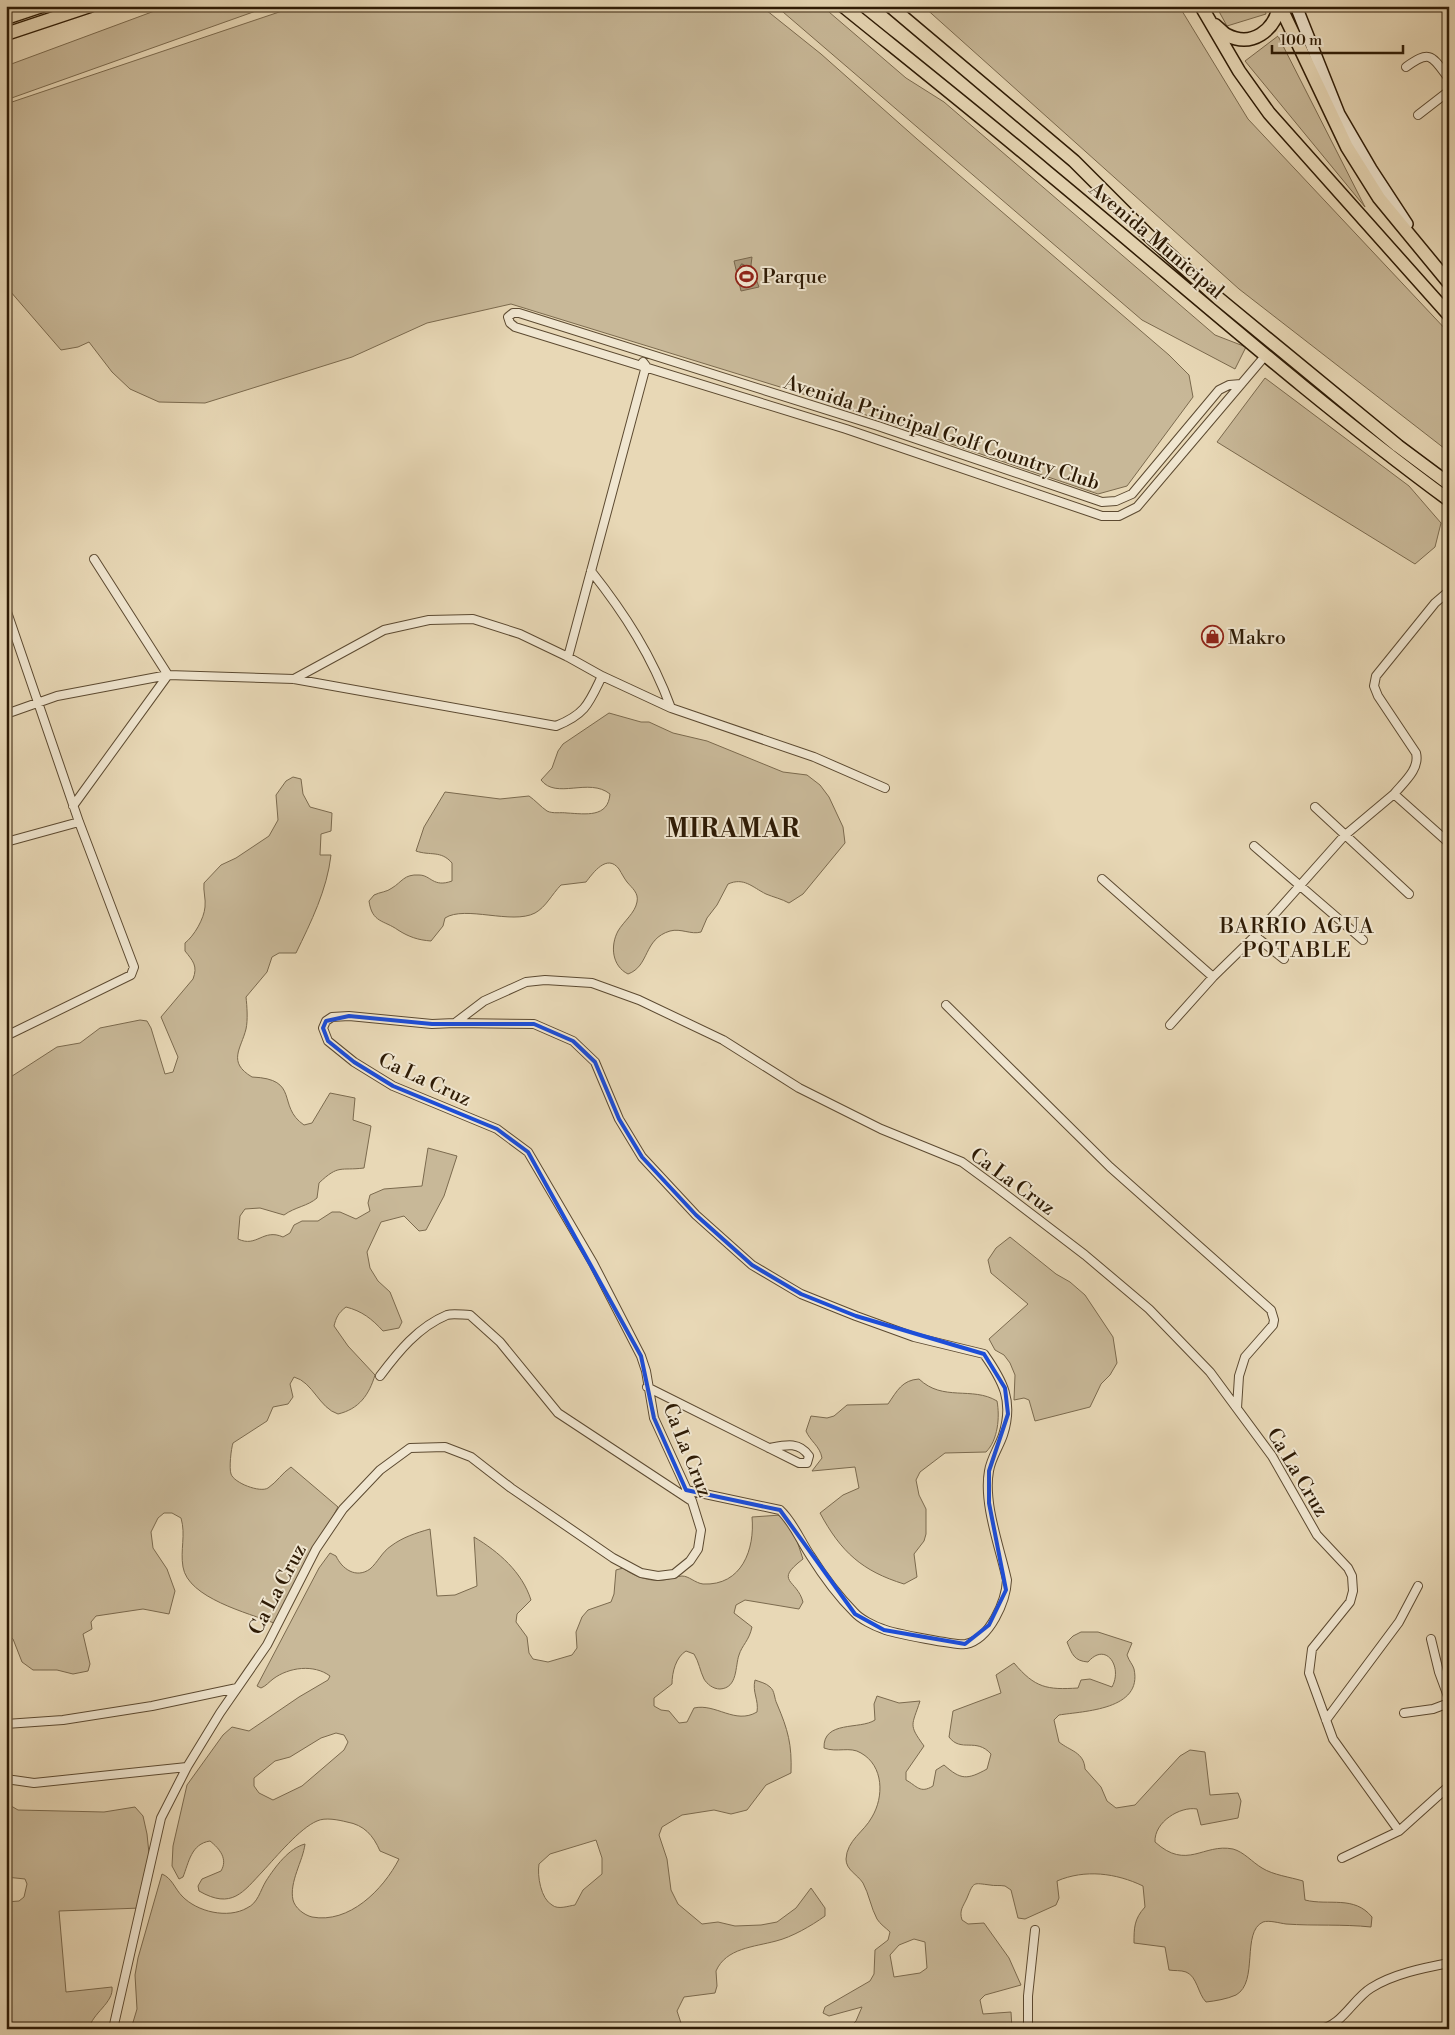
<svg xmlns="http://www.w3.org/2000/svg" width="1455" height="2035" viewBox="0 0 1455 2035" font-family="'Libre Bodoni',serif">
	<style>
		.green { fill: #c8b898; stroke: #7b6a4e; fill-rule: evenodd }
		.water { fill: #a9987a; stroke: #78664b }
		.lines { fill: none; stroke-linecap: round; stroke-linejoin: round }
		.shore { stroke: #6c5a40; stroke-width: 1 }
		.minor-casing { stroke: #5c4a31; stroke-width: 10 }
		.secondary-casing { stroke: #2e1b05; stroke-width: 14 }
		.trunk-casing { stroke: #2e1b05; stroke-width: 15 }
		.minor { stroke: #f0e6d0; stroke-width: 8 }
		.secondary { stroke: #f0e6d0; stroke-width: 11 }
		.trunk { stroke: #e8d8b6; stroke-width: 12 }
		.marked { fill: none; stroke: #1d4ed8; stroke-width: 4; stroke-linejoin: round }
		.labels { text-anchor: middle; stroke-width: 4; stroke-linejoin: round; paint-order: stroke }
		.street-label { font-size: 20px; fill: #2e1b05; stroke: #f0e6d0 }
		.poi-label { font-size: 20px; fill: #2e1b05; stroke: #f0e6d0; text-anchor: start }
		.neighbourhood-label { font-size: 21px; letter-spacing: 1px; fill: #2e1b05; stroke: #f0e6d0 }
		.district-label { font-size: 25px; font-weight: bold; letter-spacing: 1px; fill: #2e1b05; stroke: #f0e6d0 }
	</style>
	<rect width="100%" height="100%" fill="#e8d8b6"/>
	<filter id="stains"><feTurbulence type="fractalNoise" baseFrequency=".004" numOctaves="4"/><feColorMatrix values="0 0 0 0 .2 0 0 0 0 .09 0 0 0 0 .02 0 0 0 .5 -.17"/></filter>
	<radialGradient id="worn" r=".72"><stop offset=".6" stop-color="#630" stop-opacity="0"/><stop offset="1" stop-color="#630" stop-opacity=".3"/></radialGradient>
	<path class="green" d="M168 6H270L6 100V66Z
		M297 6H761L821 54 917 139 1169 355 1189 375 1193 397 1127 486 1098 494 819 399 511 304 427 323 352 357 205 403 159 402 130 389 112 372 89 342 78 347 61 350 10 291 6 293V104Z
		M776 6H822L906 78 944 102 1215 335 1246 347 1235 369 1142 320Z
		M923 6H1179L1248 119 1449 333V452L1239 289Z
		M1216 6H1264L1266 14 1227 26Z
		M1278 36 1365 207 1245 61Z
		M1265 378 1409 486 1441 523 1435 547 1415 564 1217 442Z
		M609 713 641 722H649L673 733 707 741 783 772 807 775 820 785 829 797 843 827 845 843 803 894 789 903C782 899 773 897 766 894 752 887 744 877 728 884L717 905 707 918 701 932C691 935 681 928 670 931 643 939 650 966 628 974 612 966 610 946 618 931 624 921 635 913 637 902 639 893 632 888 627 882 624 878 622 874 619 869 607 853 593 873 586 882L561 885C552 894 546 907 535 913 512 925 465 905 445 918L443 926 431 941C418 940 409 937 398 930 384 920 372 923 369 901L374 895C380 892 387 892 392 888 402 882 404 874 419 875 431 875 433 888 452 881V863C441 850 430 856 416 851L424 827 445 792 500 799 529 796C535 800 541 807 547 811 553 814 561 812 567 813 586 814 608 818 610 794 589 777 556 800 541 780L552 768 558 751 563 744Z
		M293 777 301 779 303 794 310 807 332 813 331 831 321 834 320 855H331C327 890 311 922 296 953H279L272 957 267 972 246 997C247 1006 248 1020 246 1029 241 1049 227 1062 252 1077 301 1079 276 1106 304 1125L312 1123 330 1093 355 1098 353 1120 371 1126 364 1168C340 1171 339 1164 319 1183L317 1198C308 1206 295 1207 284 1215L260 1208 245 1209 240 1216 238 1239C257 1248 263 1228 283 1237L290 1233 294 1225 302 1221H318L332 1212H340L356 1219 370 1211 368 1203 370 1195 384 1189 422 1186 428 1148 457 1156 444 1196 426 1230 419 1231 404 1216 381 1222 367 1252 370 1268 378 1281 390 1292 402 1322 399 1328 383 1331C372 1319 362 1311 346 1307 338 1313 336 1318 334 1326L348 1346 375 1375C369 1395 359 1409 338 1414 319 1408 313 1382 294 1377L290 1384 293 1397 288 1404 273 1407 267 1421 233 1443C231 1449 229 1468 231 1474 234 1483 260 1493 268 1488 277 1482 282 1473 291 1467L338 1507 274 1623C248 1613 188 1598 183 1567 180 1550 186 1535 181 1518L172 1513H164L158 1518 151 1532 153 1548 167 1569 175 1591 169 1614 143 1609 96 1616 91 1622 92 1629 83 1634 90 1664 88 1671 73 1674 57 1670H33L22 1662 13 1639 6 1634V1080L57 1047 80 1043 100 1028 140 1020 147 1021 151 1028 165 1074 173 1072 178 1057 161 1017 193 979C198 966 193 961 185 951V943C194 936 204 919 205 907 206 899 203 891 204 883L221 865 236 858 269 836 278 820 276 795 286 781Z
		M1010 1237 1056 1274 1070 1282 1085 1295 1113 1337 1117 1363 1110 1375 1101 1384 1090 1407 1035 1421 1029 1400 1024 1398 1014 1400 1015 1375 1010 1363 1004 1355 995 1350 989 1339 1028 1304 991 1273 988 1260 996 1248Z
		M919 1379C943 1402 972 1386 997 1401 1000 1417 998 1440 986 1452L945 1453 920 1472 916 1480 919 1495 926 1509V1534L924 1541 914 1554 917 1577 904 1584C862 1571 841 1552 820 1513L843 1495 859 1488 855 1467 812 1471 822 1458C820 1446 810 1441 806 1431L811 1416 827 1418 834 1416 847 1405 888 1404C897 1391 902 1380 919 1379Z
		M781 1515 795 1535 803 1559C773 1582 797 1579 803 1602L799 1609 745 1600 736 1605 734 1613 752 1627C749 1641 742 1645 739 1655 735 1666 738 1688 720 1689 713 1689 707 1684 704 1679 700 1671 699 1662 694 1654L686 1651C676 1657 672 1672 672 1684L654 1698V1706L661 1710 669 1711 679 1723 687 1722 694 1708C716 1703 735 1725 757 1712 759 1700 752 1692 755 1680 760 1682 766 1683 770 1687 775 1691 774 1698 777 1704 788 1730 792 1744 791 1773L766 1785 747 1810 731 1814 714 1810 682 1815 662 1827 659 1835 667 1859 671 1890 678 1904 702 1924 718 1922 735 1926 761 1925 777 1922 796 1908 811 1888 825 1908V1916C811 1926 792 1937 776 1941 754 1947 726 1948 716 1971L717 1986 715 1993 684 1997 677 2011 681 2023 687 2029H131L137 2009 135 1975 138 1958 162 1874C172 1878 175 1889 182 1896 197 1912 228 1919 247 1908 258 1903 260 1891 266 1881 275 1867 289 1848 305 1844 303 1861 289 1882 293 1900 295 1908 304 1915 312 1917 349 1924 383 1890 399 1859L380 1851C373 1835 364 1825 347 1822 339 1820 325 1817 317 1821 300 1828 276 1857 263 1871 243 1892 232 1910 199 1891L198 1886 202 1879 221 1871C228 1859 220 1849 210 1841 191 1844 189 1862 183 1877L179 1879 172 1866 173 1846 187 1785 223 1735 232 1727 249 1731 299 1697 328 1680 330 1676C314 1664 289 1667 273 1679 269 1682 266 1686 261 1688L257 1686 319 1568 330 1553 336 1556C342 1569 356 1579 370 1569 378 1562 382 1552 391 1546 403 1537 416 1533 430 1529L437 1596 455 1595 477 1586 474 1537C499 1552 522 1572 531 1600L517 1614 516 1622 527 1637 529 1653 533 1659 548 1662 572 1655 577 1648 576 1632 582 1617 588 1610 611 1602 614 1594 616 1570 623 1568C633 1576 650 1582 663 1580 669 1580 675 1576 682 1576 689 1576 695 1583 703 1584 742 1586 755 1549 752 1517ZM336 1733 344 1735 348 1742 344 1750 302 1786 273 1800 259 1793 254 1786V1778L275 1761 290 1757 321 1738ZM596 1840 602 1858V1874L583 1890 575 1905C568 1906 558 1910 552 1905 541 1899 537 1876 539 1864L550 1854Z
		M1081 1632H1098L1132 1643 1127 1655C1129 1661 1133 1665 1134 1669 1143 1710 1084 1711 1059 1715L1054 1720 1059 1742C1070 1751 1084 1752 1085 1769L1101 1787 1107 1801 1116 1808 1135 1805 1180 1756 1190 1750 1205 1752 1210 1795 1238 1793 1241 1801 1238 1818 1201 1825 1197 1809C1180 1806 1154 1822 1155 1842 1187 1871 1203 1843 1233 1849 1244 1852 1252 1862 1262 1868 1273 1875 1290 1877 1303 1881L1305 1900C1329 1906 1354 1895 1372 1917L1371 1927C1343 1924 1314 1926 1286 1924 1279 1923 1269 1920 1263 1922 1241 1932 1259 1982 1236 1995 1227 1999 1215 2001 1206 2002 1198 1994 1197 1976 1186 1972 1181 1970 1174 1971 1169 1970L1165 1947 1134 1943C1134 1928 1134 1919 1145 1907L1143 1886C1116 1873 1085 1869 1057 1881L1059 1898 1056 1905 1025 1919 1018 1918 1011 1890 1005 1886C1000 1885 994 1886 990 1885 973 1883 974 1881 967 1898 963 1907 959 1910 962 1920L968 1924 984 1923 1009 1958 1021 1985 985 1995 980 2000 983 2014 1011 2012 1012 2029H848L856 2021 862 2007 829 2016 823 2013 825 2007 870 1981 874 1974 875 1950 888 1940 890 1932C886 1928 880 1924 877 1919 871 1908 869 1894 863 1883 857 1874 846 1870 846 1859 847 1840 864 1832 872 1817 884 1797 884 1766 861 1753 850 1746 837 1753 824 1748 823 1720 860 1730 875 1720L874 1704 877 1696 899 1703 920 1701C912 1726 908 1724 924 1746L906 1772V1780C917 1786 920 1794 933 1786L936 1770 944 1765C961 1780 967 1780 987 1769L991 1754C976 1737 961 1753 949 1737L953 1711 1001 1693 996 1675 1014 1663C1035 1688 1047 1690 1078 1688L1081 1680 1090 1679 1112 1687C1123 1667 1106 1641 1088 1662 1074 1661 1072 1654 1067 1642L1073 1636ZM914 1939 925 1942 927 1968 920 1973 894 1977 890 1955 899 1945Z
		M6 1803 18 1810 104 1812 135 1807 143 1816 147 1834 151 1873 141 1908 59 1911 66 1992 112 1987C114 2003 92 2013 89 2029H6V1902L19 1901 24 1897 27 1884 25 1879 6 1877Z"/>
	<path class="water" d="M752 257 751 265 759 287 741 291 734 261Z"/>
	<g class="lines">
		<path class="shore" d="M742 264 746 266 751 281 750 284 744 283 740 267Z"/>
		<defs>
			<path id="minor" d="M1406 67C1431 49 1432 56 1449 79
				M1418 115 1449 91
				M1241 384 1229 385 1219 390 1132 494 1116 501 1102 502 878 426 519 313H513L508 317 510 323 515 327 846 429 1102 516H1119L1137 507 1265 356
				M591 571C625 614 652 656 671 708
				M6 609 79 822 134 967 131 975 6 1036
				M568 657 646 366 643 362
				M602 676 671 708 814 757 885 788
				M6 714 57 696 168 675 294 679 556 726C586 714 589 703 602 676L568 657 520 634 473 619 429 620 384 630 294 679
				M1394 794C1404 782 1420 769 1416 753L1378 696 1374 686 1376 676 1435 603 1449 591
				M73 806 168 675 94 559
				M1315 807 1409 894
				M6 842 79 822
				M1254 846 1363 940
				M1102 879 1213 977
				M1255 936 1284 959
				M946 1005 1110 1167 1271 1310 1274 1320 1273 1325 1245 1357 1239 1376 1237 1408
				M455 1023 534 1024 573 1041 595 1062 619 1119 642 1157 696 1215 752 1265 801 1294 856 1316 914 1337 984 1354C1003 1381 1014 1401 1003 1435 999 1447 991 1458 989 1471 983 1503 1000 1548 1007 1580 1006 1601 990 1639 966 1644 959 1646 892 1633 883 1629 874 1626 860 1619 854 1612 838 1596 822 1574 810 1555 800 1540 793 1522 780 1510L686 1490
				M1170 1025 1213 977 1255 936 1344 836 1394 794 1449 843
				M380 1376C398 1352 418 1327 447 1315 453 1313 463 1315 470 1315L500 1342 558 1413 690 1500
				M647 1387 799 1463H807L809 1456C799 1441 785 1445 769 1448
				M1431 1639 1439 1672 1449 1699
				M1404 1713 1433 1709 1449 1703
				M1326 1720 1399 1622 1418 1586
				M6 1724 63 1720 152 1706 237 1688
				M6 1779 34 1783 187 1767
				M1342 1858 1399 1831 1449 1786
				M113 2029 161 1818 187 1767 220 1713 267 1645 316 1549 343 1509 380 1470 410 1448 445 1447 471 1457 511 1488 613 1558 641 1573 658 1576 674 1574 690 1561 698 1549 701 1530 692 1501 654 1418 646 1371 641 1356 593 1263 528 1152 497 1129 393 1086 354 1062 328 1041 323 1028 326 1021 332 1017 349 1016 432 1024 455 1023 484 1001 526 982 545 980 592 983 639 1000 723 1040 799 1088 881 1129 962 1162 996 1187 1085 1255 1149 1309 1210 1372 1272 1456 1317 1535 1348 1568 1352 1576 1353 1591 1350 1602 1312 1649 1309 1673 1333 1739 1399 1831
				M1028 2029V1996L1035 1930
				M1266 2029H1317
				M1319 2029C1341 2027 1353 1999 1371 1988 1393 1974 1423 1968 1449 1963"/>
			<path id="secondary" d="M1296 6 1339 114 1371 169 1407 224"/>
			<path id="trunk" d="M843 6C911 61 980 116 1047 172 1180 282 1309 397 1449 500
				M890 6 1074 161 1149 236 1218 298 1398 446 1449 484
				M1201 6 1239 71 1269 113 1449 315
				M1280 6 1347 147 1379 198 1449 283
				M6 18 42 6
				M1215 25C1219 28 1223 33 1227 35 1252 48 1275 30 1279 6
				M6 34 90 6"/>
		</defs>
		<use href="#minor" class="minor-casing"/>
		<use href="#secondary" class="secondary-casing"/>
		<use href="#trunk" class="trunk-casing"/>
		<use href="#minor" class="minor"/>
		<use href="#secondary" class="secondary"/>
		<use href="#trunk" class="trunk"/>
	</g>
	<path class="marked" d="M349 1016 432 1024H534L573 1041 595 1062 619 1119 642 1157 696 1215 752 1265 801 1294 856 1316 984 1354 1005 1388 1008 1414 989 1471V1503L1006 1590 989 1625 965 1644 884 1630 855 1614 780 1510 686 1490 654 1418 641 1356 528 1152 497 1129 393 1086 354 1062 328 1041 323 1028 326 1021Z"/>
	<defs>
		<symbol id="stadium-ring" viewBox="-11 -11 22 22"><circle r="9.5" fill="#f0e6d0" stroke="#8f2418" stroke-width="1.5"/><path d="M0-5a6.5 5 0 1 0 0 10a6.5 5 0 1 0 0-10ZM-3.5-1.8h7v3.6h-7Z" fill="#8f2418"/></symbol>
		<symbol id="shop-ring" viewBox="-11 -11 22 22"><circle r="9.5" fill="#f0e6d0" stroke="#8f2418" stroke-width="1.5"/><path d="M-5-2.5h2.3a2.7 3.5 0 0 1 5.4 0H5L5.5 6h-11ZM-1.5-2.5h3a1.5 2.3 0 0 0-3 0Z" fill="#8f2418"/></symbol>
	</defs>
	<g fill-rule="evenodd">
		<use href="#stadium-ring" x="734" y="264" width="25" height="25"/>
		<use href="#shop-ring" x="1200" y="624" width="25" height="25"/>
	</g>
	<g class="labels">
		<g class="street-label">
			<text transform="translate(1157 240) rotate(40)" y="7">Avenida Municipal</text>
			<text transform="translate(942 432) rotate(18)" y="7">Avenida Principal Golf Country Club</text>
			<text transform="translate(425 1079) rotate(25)" y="7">Ca La Cruz</text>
			<text transform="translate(1013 1181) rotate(36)" y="7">Ca La Cruz</text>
			<text transform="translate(688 1450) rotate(68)" y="7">Ca La Cruz</text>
			<text transform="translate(1298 1472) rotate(59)" y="7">Ca La Cruz</text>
			<text transform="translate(277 1589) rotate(-62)" y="7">Ca La Cruz</text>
		</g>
		<g class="poi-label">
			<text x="762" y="283">Parque</text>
			<text x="1228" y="644">Makro</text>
		</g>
		<g class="neighbourhood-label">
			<text x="1297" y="933">BARRIO AGUA<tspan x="1297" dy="24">POTABLE</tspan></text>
		</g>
		<g class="district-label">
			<text x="733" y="837">MIRAMAR</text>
		</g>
	</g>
	<rect width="1455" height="2035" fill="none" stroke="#e8d8b6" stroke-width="25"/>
	<rect x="8" y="8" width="1440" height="2020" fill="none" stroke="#2e1b05" stroke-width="2.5"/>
	<rect x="12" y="12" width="1430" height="2010" fill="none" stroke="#2e1b05"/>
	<path d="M1272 45v8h131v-8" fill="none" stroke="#2e1b05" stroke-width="2.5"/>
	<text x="1280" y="45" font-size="15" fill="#2e1b05" stroke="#f0e6d0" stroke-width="4" paint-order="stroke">100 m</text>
	<rect width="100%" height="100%" filter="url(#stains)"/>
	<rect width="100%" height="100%" fill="url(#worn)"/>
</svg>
